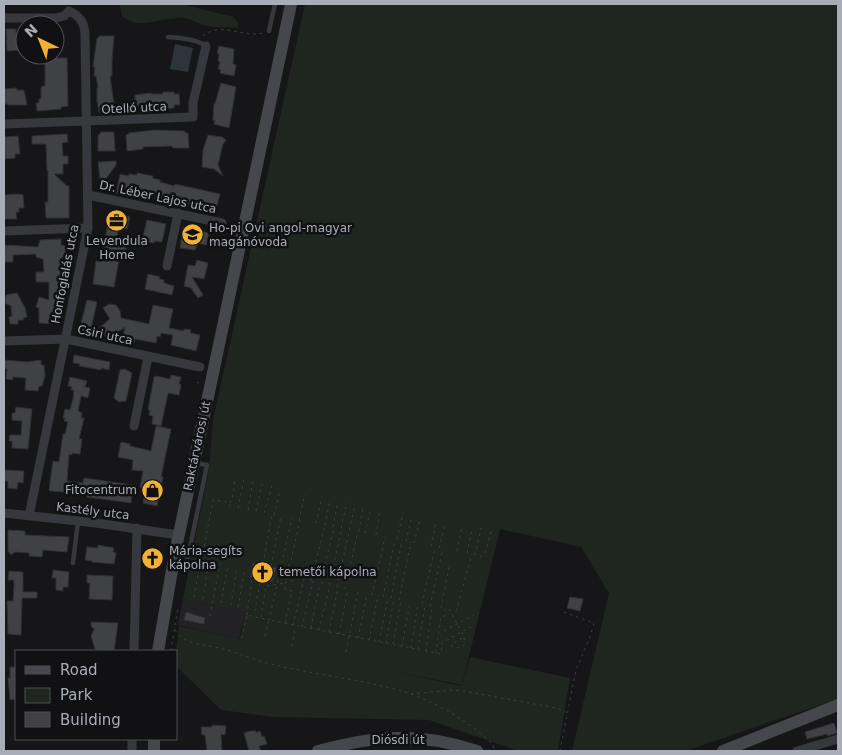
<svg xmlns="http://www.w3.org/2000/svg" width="842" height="755" viewBox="0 0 842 755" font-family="'DejaVu Sans',sans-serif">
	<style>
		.built { fill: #222225 }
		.green { fill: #1e261f }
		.water { fill: #2c353c }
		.building { fill: #404145; stroke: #303034 }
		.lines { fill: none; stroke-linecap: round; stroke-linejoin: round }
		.path { stroke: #3d3f44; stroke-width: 1; stroke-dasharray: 2.5 4; stroke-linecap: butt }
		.lane { stroke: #37383d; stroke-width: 4.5 }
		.street { stroke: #37383d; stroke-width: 9 }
		.secondary { stroke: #45474d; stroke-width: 12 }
		.labels { text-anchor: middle; stroke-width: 5; stroke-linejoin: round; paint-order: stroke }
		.street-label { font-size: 12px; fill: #a8adb8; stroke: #111113 }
		.poi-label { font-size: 12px; fill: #a8adb8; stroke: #111113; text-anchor: start }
	</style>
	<rect width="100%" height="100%" fill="#161618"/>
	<path class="built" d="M183 599 245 612 239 639 178 625Z"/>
	<path class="green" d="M122 4H181L234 17 238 23V28C227 27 213 28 203 25 192 22 191 17 177 18 158 19 138 30 122 16L120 6Z
		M305 4H838V699L685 751H572L609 593 581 547 500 529 462 685 387 670 462 686 470 657 570 678 558 751H518L429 720 273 717 221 710 176 666V651L179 626 240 639 245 612 183 599 209 469 213 420Z"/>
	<path class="water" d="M175 44 193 48 188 72 170 69Z"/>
	<path class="building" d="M6 29H16V33H25L24 50 7 51Z
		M99 36H114L112 60V76H110L115 112H99L97 100V88H98L96 76H94L95 67H93L97 38H99Z
		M219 46 234 49 233 64 236 65 234 76 220 73 221 70 218 69 220 62 218 61 219 54 217 53Z
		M45 58H67L68 106 61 107V109L37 111 36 103H39V99H41V89L42 86H45Z
		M221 83 236 87 229 128 214 124 215 121 213 120 214 103 215 104Z
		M16 88 17 90H24L27 105H8V104H4V89Z
		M163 92H174V94H179L180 105H174V108L165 109H141V106H135V95L151 93V94H163Z
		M154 130 185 131V133H188L189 148H173L172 146 143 147V149L127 151 126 135 129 134V133Z
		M101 132H114L115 151H98V136Z
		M67 134 68 142 62 143 63 156H68V164H63V174H54L67 186H69V218H46L45 202H48V170L47 171 46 144H32V136Z
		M208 135 222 137 226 140 223 144 218 165 223 176 214 169 202 167 203 150Z
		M18 136 20 154H15V158L5 159 4 137Z
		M116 161V165L105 180 101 181 100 179 98 162Z
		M137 173 153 176 152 178 160 180V182L174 186 175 184 220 194 216 210 164 199 163 204 160 198 155 197 156 195 138 189 136 190H130L127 192 121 190 116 194 120 174 128 176 129 174 137 175Z
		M18 194 23 195 24 208H19V212H16L17 219H4V195Z
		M110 213 130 217 127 229 119 227 116 241 127 245 123 261 119 260 114 287 93 284 96 261 101 262Z
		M147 220 166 224 162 242 155 241 154 243 142 241Z
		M183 227 209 233 206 245 198 243 195 250 180 248Z
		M61 239V245L65 246 66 256 61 258 59 303 55 324 39 323V308L36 307 39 297 49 300V282H36V272H44L43 259 36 257V254L13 255V262H4V245L38 247 40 240Z
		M197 260 208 263 204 279 192 277 203 295 198 298 191 288 184 286 188 265 195 266Z
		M148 274 160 277 159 279 164 280V283L174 286 172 295 145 289Z
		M17 293 25 308 27 317 23 318 24 320H18V324H10L9 317 12 316 11 306 5 303 6 295Z
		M87 300 97 302 90 333 80 331 81 327H80Z
		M109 304 116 305 120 311 121 318 149 324 153 305 173 309 169 328 184 331V329L191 330 190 333 200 335 196 351 171 345 173 335 161 333 160 337 157 336 156 343 135 339 134 343 122 341 125 327 110 337 103 335 99 328 110 319 103 308Z
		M74 355 110 362 109 370 101 368V370L79 366 80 364 73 363Z
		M4 360 27 362 41 360V365H44L45 376 42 386H39L38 391 25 390 26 378 13 377 12 380 6 379 7 369 4 368Z
		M125 369 132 373 126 401 119 402 114 398 120 370Z
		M171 375 181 377 179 384 181 385 179 395 168 393 161 426 152 424 153 416 149 415 150 410H148L154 377 156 376 170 379Z
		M70 377 87 381 85 387 90 388 88 398 81 396 78 411 82 413 81 418H84L79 439H82L80 454 72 453V455L69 454 67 481 83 483 84 478 133 485 131 503 87 497V494L50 491 49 490 53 461 59 462 63 434H65L68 422 64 421 65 418H63L65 409 70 410 73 399 74 390H71L72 387 68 386Z
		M16 407 32 409 28 449 12 448V441H9L10 435H21L22 421 12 420V413H15Z
		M156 426 171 429 161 477H163L157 506 143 503 146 488 140 487 143 471 132 470 133 460 118 457 121 442 130 444V446L151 451Z
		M4 470 24 471 23 483 18 482 17 489 8 488V481H4Z
		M8 530 25 531V535L69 537 67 552 43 550 42 557 29 556V553L15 552 11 555 8 551Z
		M98 545 114 548 113 552 116 553 114 564 92 562V561L85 560 87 547 98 548Z
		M150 551 161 554 159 564 147 562 145 555Z
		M253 563 276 568 272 582 250 577Z
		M53 570 69 572 68 587H63V591L56 590V578H52Z
		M9 571 23 572V592H37V598H22L21 635 8 634 7 601H13L14 587V580H8Z
		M87 575 113 576 112 600 89 599 90 583H87Z
		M570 597 583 599 580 611 567 608Z
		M186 612 205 618 204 624 184 620Z
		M91 622 118 623 114 651H98V650L95 649 91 636 94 629 91 626Z
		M10 667H16V699L10 700 8 678H10Z
		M834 723 837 733 827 736V734L807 739 805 732Z
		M212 725 226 726 225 735 221 734 222 751H207L205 735H202L201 727H212Z
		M250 731H256V733L260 731 262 737 264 736 267 744 259 746 261 751H249L244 733Z"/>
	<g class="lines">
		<path class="path" d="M203 36C221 21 242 38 264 33
			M197 382H198L199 387
			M230 503 232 500 235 479
			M238 508 244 479
			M248 510 253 481
			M256 511 262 484
			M264 513 272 486
			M274 515 280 490
			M299 520 305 494
			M316 523 322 497
			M325 525 330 500
			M333 527 338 501
			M341 528 347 502
			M359 531 363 507
			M365 533 371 508
			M376 535 380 509
			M397 539 403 513
			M406 541 412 516
			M414 543 420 519
			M431 546 436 522
			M439 548 445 524
			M457 551 462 526
			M467 553 472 530
			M475 555 481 528
			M480 557 485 553 491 532
			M202 559 213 500 228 502 230 506
			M263 564 272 514
			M271 566 281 516
			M286 572 291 560 300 520
			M311 581 325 525
			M322 584 323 573 334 527
			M329 585 342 528
			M337 587 355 504
			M345 589 358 531
			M372 595 385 537
			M194 597 200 563 203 560
			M383 597 395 539
			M391 598 402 540
			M203 599 209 561
			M399 600 411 542
			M221 603 228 565
			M422 604 435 547
			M231 605 237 567
			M430 606 443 548
			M238 607 245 568
			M441 608 449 567
			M449 609C455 620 462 630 465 642L464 645 457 648 453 647 451 645 464 637
			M456 611 472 554
			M247 615 252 579 260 583 254 615
			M210 616 220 563
			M261 617 266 586 285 583
			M285 623 292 591 285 589V583L295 580 297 577
			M293 625 304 579
			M302 627 313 581
			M311 628 320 583
			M175 630C184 646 207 644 223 649 239 653 254 660 271 664 315 675 361 679 405 692 434 701 472 723 493 745L494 751
			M319 630 330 585
			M444 631 474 615
			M329 632 338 587
			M339 634 348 589
			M265 636 269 620 441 654 442 643 472 626
			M242 638 247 615 269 620 292 518
			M358 638 367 594
			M369 640 378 596
			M379 642 388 598
			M386 643 394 599
			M393 644 401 600
			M292 646 295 627
			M402 646 410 602
			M411 648 418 604
			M418 649 425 605
			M171 651 178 607
			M426 651 432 606
			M346 652 358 592
			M436 653 441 617H444L445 609
			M411 694 452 690 464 691 551 707 563 710 567 713
			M560 751 576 670 590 637 594 623 564 612"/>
		<path class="lane" d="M269 31 275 4
			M168 37C181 38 195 39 206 46
			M176 553 188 557 207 465 196 463
			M73 563 78 521"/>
		<path class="street" d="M4 18H56L64 16 69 11
			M4 124 193 117V103L206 46
			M88 195 222 223
			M4 231 88 228
			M167 266 178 213
			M4 341 66 339 200 367
			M134 426 148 357
			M4 513 96 523 178 535
			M29 516 88 228 85 34C84 22 80 16 69 11
			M134 651 137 528
			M132 751V739
			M797 751 838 739"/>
		<path class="secondary" d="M158 651 175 553 291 4
			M154 751V739
			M318 751C377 735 419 732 477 751
			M723 751 838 705"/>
	</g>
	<defs>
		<symbol id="office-disc" viewBox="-11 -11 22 22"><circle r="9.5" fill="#f2b134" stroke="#111113"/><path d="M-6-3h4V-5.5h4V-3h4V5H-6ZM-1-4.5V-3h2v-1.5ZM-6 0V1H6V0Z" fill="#111"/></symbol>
		<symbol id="school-disc" viewBox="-11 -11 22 22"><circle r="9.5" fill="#f2b134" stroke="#111113"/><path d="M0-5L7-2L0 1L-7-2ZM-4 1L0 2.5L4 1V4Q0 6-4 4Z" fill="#111"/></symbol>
		<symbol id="shop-disc" viewBox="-11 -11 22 22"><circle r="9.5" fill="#f2b134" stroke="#111113"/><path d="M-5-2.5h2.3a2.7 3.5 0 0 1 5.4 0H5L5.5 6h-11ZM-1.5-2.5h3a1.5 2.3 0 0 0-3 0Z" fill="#111"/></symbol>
		<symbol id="church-disc" viewBox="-11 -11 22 22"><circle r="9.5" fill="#f2b134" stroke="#111113"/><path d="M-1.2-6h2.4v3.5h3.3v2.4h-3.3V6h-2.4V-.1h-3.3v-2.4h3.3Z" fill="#111"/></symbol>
	</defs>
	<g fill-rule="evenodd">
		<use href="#office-disc" x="104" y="208" width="25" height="25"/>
		<use href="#school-disc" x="180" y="222" width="25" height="25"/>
		<use href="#shop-disc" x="140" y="478" width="25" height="25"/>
		<use href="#church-disc" x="140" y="546" width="25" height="25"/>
		<use href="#church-disc" x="250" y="560" width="25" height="25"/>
	</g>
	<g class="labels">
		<g class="street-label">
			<text transform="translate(134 108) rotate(-3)" y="4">Otelló utca</text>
			<text transform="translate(158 197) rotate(12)" y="4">Dr. Léber Lajos utca</text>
			<text transform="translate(65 274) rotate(-79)" y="4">Honfoglalás utca</text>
			<text transform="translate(105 335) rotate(12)" y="4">Csiri utca</text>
			<text transform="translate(197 446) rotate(-78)" y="4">Raktárvárosi út</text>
			<text transform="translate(93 511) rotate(7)" y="4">Kastély utca</text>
			<text x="398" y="744">Diósdi út</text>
		</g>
		<g class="poi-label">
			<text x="209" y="232">Ho-pi Ovi angol-magyar<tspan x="209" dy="14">magánóvoda</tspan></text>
			<text x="117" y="245" text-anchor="middle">Levendula<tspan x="117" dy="14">Home</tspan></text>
			<text x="137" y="494" text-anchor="end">Fitocentrum</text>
			<text x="169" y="555">Mária-segíts<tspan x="169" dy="14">kápolna</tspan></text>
			<text x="279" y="576">temetői kápolna</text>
		</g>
	</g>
	<rect width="842" height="755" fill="none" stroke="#a8adb8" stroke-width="10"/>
	<rect x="15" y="650" width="162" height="90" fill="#111113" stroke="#4d4f55"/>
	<rect x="25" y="666" width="25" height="8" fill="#45474d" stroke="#4d4f55"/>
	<text x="60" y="675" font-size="15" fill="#a8adb8">Road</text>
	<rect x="25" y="688" width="25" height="15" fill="#1e261f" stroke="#4d4f55"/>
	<text x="60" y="700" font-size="15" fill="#a8adb8">Park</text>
	<rect x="25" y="712" width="25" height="15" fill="#404145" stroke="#4d4f55"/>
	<text x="60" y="725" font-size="15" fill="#a8adb8">Building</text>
	<g transform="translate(40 40) rotate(317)"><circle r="24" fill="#111113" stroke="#4d4f55"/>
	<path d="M0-4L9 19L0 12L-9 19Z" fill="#f2b134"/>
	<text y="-8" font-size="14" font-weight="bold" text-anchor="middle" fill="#a8adb8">N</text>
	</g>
</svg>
